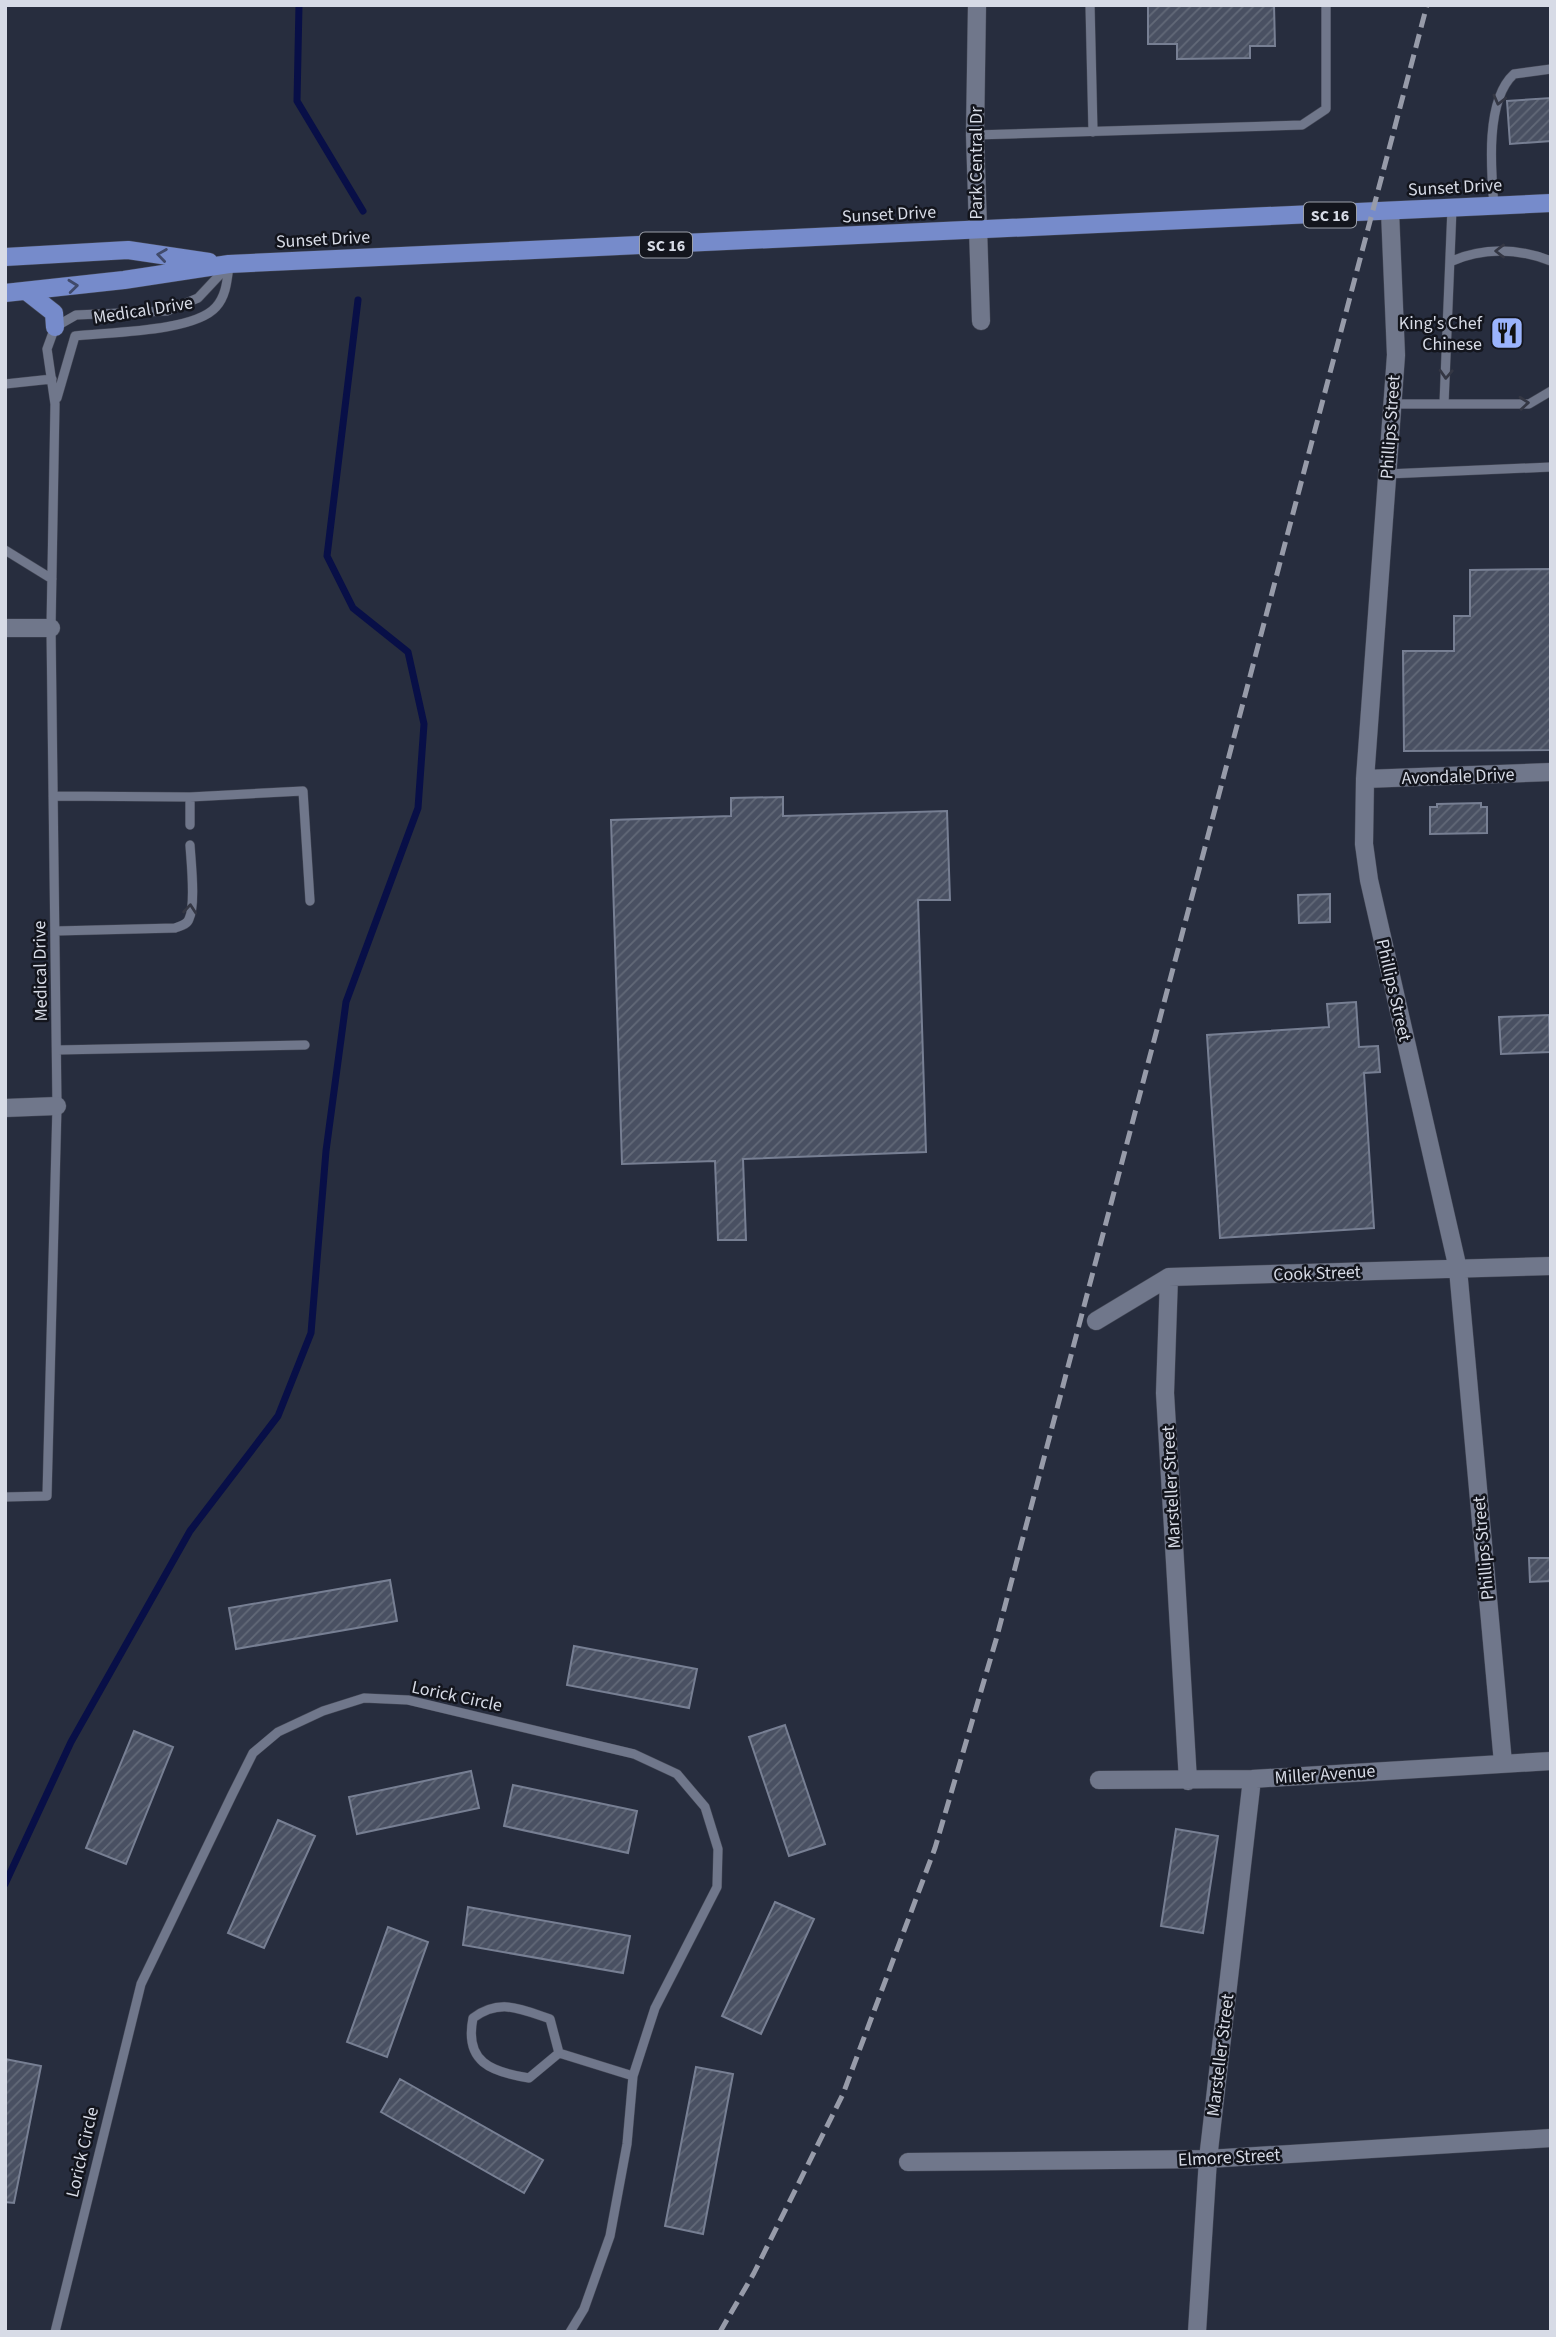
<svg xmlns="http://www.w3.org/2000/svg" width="1556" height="2337" viewBox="0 0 1556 2337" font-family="'Source Sans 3',sans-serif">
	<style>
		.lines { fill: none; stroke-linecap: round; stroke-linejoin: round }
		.stream { stroke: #080f47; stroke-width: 7 }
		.building { fill: url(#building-hatch); stroke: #777f93; stroke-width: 2 }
		.service-casing { stroke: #444856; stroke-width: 10 }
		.minor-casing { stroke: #444856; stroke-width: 19 }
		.primary-casing { stroke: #444856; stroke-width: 19 }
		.service { stroke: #70778b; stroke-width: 9 }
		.minor { stroke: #70778b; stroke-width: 18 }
		.primary { stroke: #768bcb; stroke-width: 18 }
		.rail { stroke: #979ba9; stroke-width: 5; stroke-dasharray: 14 7; stroke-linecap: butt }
		.oneway { stroke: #343744 }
		.oneway2 { stroke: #404a6b }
		.labels { text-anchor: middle; stroke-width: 5; stroke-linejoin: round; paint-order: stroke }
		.shield { fill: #13151d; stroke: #9ca0aa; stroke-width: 2 }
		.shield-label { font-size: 16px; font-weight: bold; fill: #d7dbe6 }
		.street-label { font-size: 18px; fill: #d7dbe6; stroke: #13151d }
		.poi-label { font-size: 18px; fill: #d7dbe6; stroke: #13151d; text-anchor: end }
	</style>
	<defs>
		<pattern id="building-hatch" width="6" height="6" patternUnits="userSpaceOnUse" patternTransform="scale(1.75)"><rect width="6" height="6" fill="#495062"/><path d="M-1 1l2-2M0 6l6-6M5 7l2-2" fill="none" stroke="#626978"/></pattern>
	</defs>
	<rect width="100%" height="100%" fill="#272d3e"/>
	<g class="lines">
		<path class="stream" d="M299 5 297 101 363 211
			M5 1884 71 1742 190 1531 278 1416 311 1333 326 1151 346 1002 418 808 424 724 408 652 353 608 327 556 358 300"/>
	</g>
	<path class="building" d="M1148 5H1274L1275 46H1250V58L1177 59V44H1148Z
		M1551 98V141L1510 144 1507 101Z
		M1551 569V750L1404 751 1403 651H1454V616H1470V570Z
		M783 797V816L947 811 950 900H918L926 1152 743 1159 746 1240H718L715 1161 622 1164 611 820 731 816V798Z
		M1481 803V807H1487V833L1430 834V807H1437V804Z
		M1330 894V922L1299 923 1298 895Z
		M1356 1002 1359 1047 1378 1046 1380 1072 1364 1073 1374 1228 1220 1238 1207 1035 1329 1027 1327 1004Z
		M1549 1015 1550 1052 1501 1054 1499 1017Z
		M1529 1558H1551V1581L1530 1582Z
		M390 1580 397 1621 236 1649 229 1608Z
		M574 1646 697 1669 689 1708 567 1685Z
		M785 1725 825 1844 789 1856 749 1737Z
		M134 1731 173 1747 126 1864 86 1848Z
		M471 1771 479 1808 357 1834 349 1797Z
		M513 1785 637 1811 628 1853 504 1826Z
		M278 1820 315 1836 264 1948 228 1933Z
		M1176 1829 1218 1836 1203 1933 1161 1926Z
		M775 1902 814 1919 761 2034 722 2016Z
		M468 1907 630 1936 623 1973 463 1945Z
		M388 1927 428 1942 387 2057 347 2042Z
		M5 2059 41 2066 14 2203 5 2202Z
		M696 2067 733 2074 703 2234 665 2226Z
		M400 2079 543 2160 524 2193 381 2112Z"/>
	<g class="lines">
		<defs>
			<path id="service" d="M1090 5 1093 132
				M975 135 1302 125 1326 109V5
				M1494 206C1491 170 1485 100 1514 74L1551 69
				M1450 262C1482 247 1518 248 1551 261
				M5 384 52 379
				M57 398 75 336C109 332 194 332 216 307 226 296 227 281 229 266
				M1392 404H1529L1551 391
				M1444 404 1452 208
				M1387 474 1551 467
				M5 550 52 579
				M53 796 190 797 303 791 310 901
				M190 797V825
				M56 931 175 928C180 926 187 925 189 919 196 905 191 862 190 845
				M57 1050 305 1045
				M5 1497 47 1496 57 1106 51 628 55 404 47 349 55 327 76 315 167 311 198 298 228 266
				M559 2053 550 2019C521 2009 500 1998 473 2018 464 2062 491 2072 529 2078L559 2053 633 2076
				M55 2332 141 1984 232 1795 253 1753 278 1732 323 1711 364 1698 408 1700 634 1754 677 1774 705 1807 718 1849 717 1887 655 2008 633 2076 627 2144 610 2236 584 2309 570 2332"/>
			<path id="minor" d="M977 5 975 135 981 321
				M1390 211 1396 355 1365 779 1364 844 1369 880 1458 1269 1503 1763
				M5 628H51
				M1365 779 1551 772
				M5 1108 57 1106
				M1169 1277 1165 1393 1188 1781
				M1096 1321 1169 1277 1551 1266
				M1099 1780 1252 1779 1551 1761
				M908 2162 1208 2159 1551 2138
				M1197 2332 1208 2159 1252 1779"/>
			<path id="primary" d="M5 257 128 250 209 262
				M26 291 54 313 55 327
				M5 293 124 280 229 264 1551 203"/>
		</defs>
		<use href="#service" class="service-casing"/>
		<use href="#minor" class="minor-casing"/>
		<use href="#primary" class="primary-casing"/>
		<use href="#service" class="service"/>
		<use href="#minor" class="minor"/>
		<use href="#primary" class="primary"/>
		<path class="rail" d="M720 2332 754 2273 843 2094 935 1848 996 1640 1427 5"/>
	</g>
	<defs><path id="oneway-chevron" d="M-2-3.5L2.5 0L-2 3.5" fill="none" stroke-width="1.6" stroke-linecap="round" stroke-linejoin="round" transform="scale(1.75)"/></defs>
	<g class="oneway">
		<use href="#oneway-chevron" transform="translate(1499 100) rotate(104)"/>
		<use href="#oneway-chevron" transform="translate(1500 251) rotate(-180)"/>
		<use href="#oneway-chevron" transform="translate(1446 374) rotate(93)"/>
		<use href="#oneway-chevron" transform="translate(1524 403) rotate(-5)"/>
		<use href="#oneway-chevron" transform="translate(190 909) rotate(-85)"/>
	</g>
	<g class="oneway2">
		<use href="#oneway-chevron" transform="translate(162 255) rotate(-172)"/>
		<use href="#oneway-chevron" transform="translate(73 286) rotate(-6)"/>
	</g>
	<defs>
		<symbol id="restaurant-square" viewBox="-11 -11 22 22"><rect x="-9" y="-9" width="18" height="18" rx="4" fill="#9bb4fd" stroke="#13151d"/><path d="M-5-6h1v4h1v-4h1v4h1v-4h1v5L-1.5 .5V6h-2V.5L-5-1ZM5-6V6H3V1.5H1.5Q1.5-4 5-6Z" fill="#111"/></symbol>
	</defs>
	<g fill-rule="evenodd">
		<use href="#restaurant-square" x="1488" y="314" width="38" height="38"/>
	</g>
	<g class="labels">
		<g class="shield">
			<rect x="1304" y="202.5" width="52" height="25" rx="5"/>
			<rect x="640" y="232.5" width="52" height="25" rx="5"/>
		</g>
		<g class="shield-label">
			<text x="1330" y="221">SC 16</text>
			<text x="666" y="251">SC 16</text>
		</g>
		<g class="street-label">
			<text transform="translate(976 163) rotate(-90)" y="6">Park Central Dr</text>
			<text transform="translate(1455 187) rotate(-3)" y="6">Sunset Drive</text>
			<text transform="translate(889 214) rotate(-3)" y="6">Sunset Drive</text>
			<text transform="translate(323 239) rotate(-3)" y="6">Sunset Drive</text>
			<text transform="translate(143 310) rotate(-9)" y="6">Medical Drive</text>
			<text transform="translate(1390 427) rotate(-86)" y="6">Phillips Street</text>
			<text transform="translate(1458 776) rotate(-2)" y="6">Avondale Drive</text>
			<text transform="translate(40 971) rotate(-91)" y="6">Medical Drive</text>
			<text transform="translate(1394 990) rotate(77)" y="6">Phillips Street</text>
			<text transform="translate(1317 1273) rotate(-2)" y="6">Cook Street</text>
			<text transform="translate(1171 1487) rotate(-93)" y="6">Marsteller Street</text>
			<text transform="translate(1483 1548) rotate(-95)" y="6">Phillips Street</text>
			<text transform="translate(457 1696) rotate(12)" y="6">Lorick Circle</text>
			<text transform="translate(1325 1774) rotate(-4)" y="6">Miller Avenue</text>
			<text transform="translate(1220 2055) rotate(-83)" y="6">Marsteller Street</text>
			<text transform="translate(82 2152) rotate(-77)" y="6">Lorick Circle</text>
			<text transform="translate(1229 2157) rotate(-3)" y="6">Elmore Street</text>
		</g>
		<g class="poi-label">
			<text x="1482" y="329">King's Chef<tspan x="1482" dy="21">Chinese</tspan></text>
		</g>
	</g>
	<rect width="1556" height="2337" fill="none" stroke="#d7dbe6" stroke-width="14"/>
</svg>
